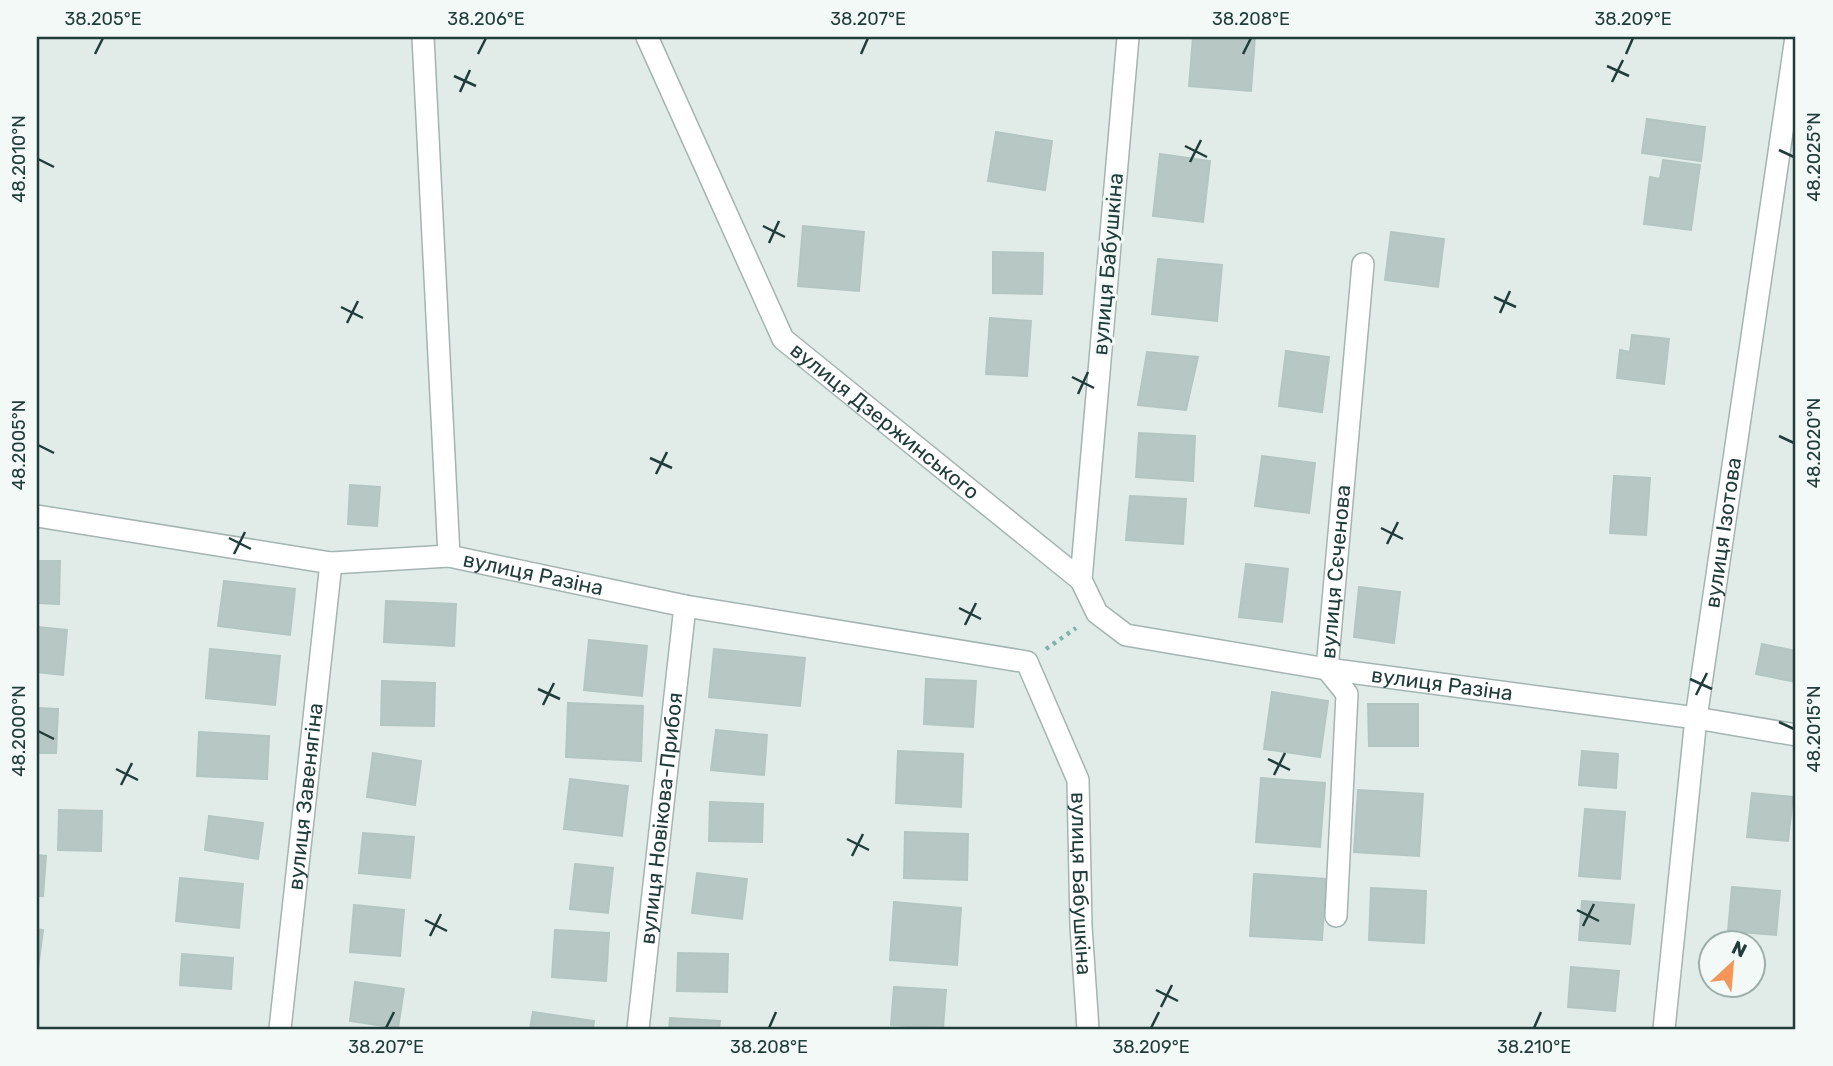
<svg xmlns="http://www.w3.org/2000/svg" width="1833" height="1066" viewBox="0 0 1833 1066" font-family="Rubik,sans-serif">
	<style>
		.building { fill: #b7c7c3; stroke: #b4c6c1; stroke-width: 2 }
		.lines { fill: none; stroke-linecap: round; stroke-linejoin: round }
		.street-casing { stroke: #a4b4b1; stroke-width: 24 }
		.path { stroke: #81b1a9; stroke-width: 4.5; stroke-dasharray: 3.5 5; stroke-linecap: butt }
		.street { stroke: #fff; stroke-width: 21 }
		.ticks { fill: none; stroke: #213d3a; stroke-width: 2.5 }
		.labels { text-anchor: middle; stroke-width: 6; stroke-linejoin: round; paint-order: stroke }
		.street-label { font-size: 21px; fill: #213d3a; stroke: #f2f9f6 }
		.neatline { fill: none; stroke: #213d3a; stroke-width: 2.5 }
		.ticks-label { font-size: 18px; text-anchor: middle; fill: #213d3a }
	</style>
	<rect width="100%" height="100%" fill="#e1ece9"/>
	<path class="building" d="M1193 37H1255L1251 91 1189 86Z
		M1647 119 1705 127 1701 161 1642 153Z
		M996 132 1052 141 1045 190 988 181Z
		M1160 154 1210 161 1203 222 1153 216Z
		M1663 160 1700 165 1691 230 1644 224 1650 177 1660 179Z
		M803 226 864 232 859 291 798 286Z
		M1391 232 1444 239 1438 287 1385 280Z
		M993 252 1043 253 1042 294 993 293Z
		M1158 259 1222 265 1217 321 1152 314Z
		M990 318 1031 321 1027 376 986 374Z
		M1632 335 1669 339 1664 384 1617 378 1620 350 1630 352Z
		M1286 351 1329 357 1322 412 1279 406Z
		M1147 352 1198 357 1186 410 1138 405Z
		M1139 433 1195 436 1193 481 1136 477Z
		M1262 456 1315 463 1309 513 1255 506Z
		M1614 476 1650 478 1646 535 1610 533Z
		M350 485 380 487 377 526 348 524Z
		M1130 496 1186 499 1183 544 1126 540Z
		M37 561H60L59 604 37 603Z
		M1246 564 1288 569 1282 622 1239 617Z
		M224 581 295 589 290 635 218 626Z
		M1359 587 1400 592 1394 643 1354 637Z
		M386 601 456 604 454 646 384 642Z
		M37 627 67 630 63 675 37 672Z
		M589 640 647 646 642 696 584 690Z
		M1762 644 1796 651V682L1756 674Z
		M210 649 280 656 275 705 206 698Z
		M714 649 805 658 800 706 709 697Z
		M926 679 976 681 973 727 924 724Z
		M382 681 435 683 434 726 381 725Z
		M1272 692 1328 701 1320 757 1264 749Z
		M568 703 643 706 641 761 566 757Z
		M1368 704H1418V746H1369Z
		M37 708 58 709 56 753H37Z
		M716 730 767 735 764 775 711 770Z
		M199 732 269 736 267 779 197 776Z
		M898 751 963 754 961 807 896 803Z
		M1582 751 1618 754 1616 788 1579 785Z
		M373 753 421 761 415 805 367 797Z
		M1261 778 1325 783 1320 847 1256 842Z
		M570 779 628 786 622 836 564 829Z
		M1358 790 1423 794 1419 856 1354 852Z
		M1752 793 1793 797 1788 841 1747 837Z
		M710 802 763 804 762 842 709 841Z
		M1585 809 1625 812 1620 879 1579 876Z
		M59 810 102 811 101 851 58 850Z
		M209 816 263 823 258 859 205 850Z
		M905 832 968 834 967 880 904 878Z
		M363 833 414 837 410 878 359 873Z
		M37 855 46 856 43 896H37Z
		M575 864 613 868 608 913 570 909Z
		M697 873 747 879 742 919 692 913Z
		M1254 874 1326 879 1322 940 1250 936Z
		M180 878 243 884 239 928 176 921Z
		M1732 887 1780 891 1776 935 1728 931Z
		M1371 888 1426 891 1424 943 1369 940Z
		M1582 901 1634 905 1630 944 1579 940Z
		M894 902 961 908 957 965 890 960Z
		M354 905 404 910 400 956 350 952Z
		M37 929 43 930 37 976Z
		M555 930 609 933 606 981 552 977Z
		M678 953 728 954 727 992 677 991Z
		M182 954 233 958 231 989 180 985Z
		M1571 967 1619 971 1615 1011 1568 1007Z
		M355 982 404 989 398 1028 350 1021Z
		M894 987 946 990 943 1028 891 1025Z
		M533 1012 594 1021 593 1029H530Z
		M670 1018 720 1021 719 1029H669Z"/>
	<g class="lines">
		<defs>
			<g id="street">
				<path d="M423 37 449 556"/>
				<path id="s1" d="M647 37 783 339 1081 580"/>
				<path id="s2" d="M1128 37 1081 580 1097 613 1126 635 1327 669 1696 718 1796 735"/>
				<path id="s3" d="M37 516 331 563 449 556 685 606 1027 662 1078 780 1081 926 1088 1029"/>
				<path id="s4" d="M1336 916 1347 694 1327 669 1363 264"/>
				<path id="s5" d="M280 1029 331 563"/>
				<path id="s6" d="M638 1029 685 606"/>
				<path id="s7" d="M1664 1029 1696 718 1796 37"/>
			</g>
		</defs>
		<use href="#street" class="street-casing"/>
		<path class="path" d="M1046 649 1076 628"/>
		<use href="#street" class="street"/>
	</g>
	<path class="ticks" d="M95 54 103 38M478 54 486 38M861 54 868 38M1243 54 1251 38M1626 54 1633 38M1607 66 1629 76M454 76 476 86M1612 82 1623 60M460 92 470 70M1185 146 1207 157M1779 150 1794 157M38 159 54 167M1190 162 1201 140M763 226 785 237M769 243 779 221M1494 297 1516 307M341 307 363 318M1500 313 1510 291M347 323 358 301M1072 377 1094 388M1078 394 1088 372M1779 436 1794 443M38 445 54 453M650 458 672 468M656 474 667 452M1381 528 1403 539M229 538 251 549M1387 544 1398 522M234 554 245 532M959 608 981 619M965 625 976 603M1690 679 1712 689M538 689 560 699M1696 695 1707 673M543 705 554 683M1779 722 1794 729M38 731 54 739M1268 759 1290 770M116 769 138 780M1274 775 1285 753M121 785 132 763M847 839 869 850M852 856 863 834M1577 910 1599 921M425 920 447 931M1583 926 1594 904M430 936 441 914M1156 990 1178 1001M1161 1007 1172 985M386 1028 394 1012M769 1028 776 1012M1151 1028 1159 1012M1534 1028 1541 1012"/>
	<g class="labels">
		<g class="street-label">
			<text transform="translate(1108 264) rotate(-85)" y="7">вулиця Бабушкіна</text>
			<text dy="7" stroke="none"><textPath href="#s1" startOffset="462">вулиця Дзержинського</textPath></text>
			<text dy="7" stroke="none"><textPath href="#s7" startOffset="500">вулиця Ізотова</textPath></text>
			<text dy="7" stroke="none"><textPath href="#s4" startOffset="352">вулиця Сєченова</textPath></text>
			<text dy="7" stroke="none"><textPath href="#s3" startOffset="502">вулиця Разіна</textPath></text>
			<text dy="7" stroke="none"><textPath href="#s2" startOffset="938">вулиця Разіна</textPath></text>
			<text dy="7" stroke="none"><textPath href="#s5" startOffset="234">вулиця Завенягіна</textPath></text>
			<text dy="7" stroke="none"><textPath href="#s6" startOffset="212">вулиця Новікова-Прибоя</textPath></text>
			<text dy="7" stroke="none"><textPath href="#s3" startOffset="1236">вулиця Бабушкіна</textPath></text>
		</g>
	</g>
	<rect width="1833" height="1066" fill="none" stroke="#f2f9f6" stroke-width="77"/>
	<g transform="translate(1732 964) rotate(26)"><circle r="33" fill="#f2f9f6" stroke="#9eaeab" stroke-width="2"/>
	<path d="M0-5L12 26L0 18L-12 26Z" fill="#f59657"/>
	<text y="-10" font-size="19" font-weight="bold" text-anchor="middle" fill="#213d3a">N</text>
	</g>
	<rect x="38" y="38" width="1756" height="990" class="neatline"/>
	<g class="ticks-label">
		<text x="103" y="25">38.205°E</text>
		<text x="486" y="25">38.206°E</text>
		<text x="868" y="25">38.207°E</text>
		<text x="1251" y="25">38.208°E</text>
		<text x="1633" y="25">38.209°E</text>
		<text transform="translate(1814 157) rotate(-90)" y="6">48.2025°N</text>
		<text transform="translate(19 159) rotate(-90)" y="6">48.2010°N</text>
		<text transform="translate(1814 443) rotate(-90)" y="6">48.2020°N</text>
		<text transform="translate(19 445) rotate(-90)" y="6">48.2005°N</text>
		<text transform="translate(1814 729) rotate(-90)" y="6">48.2015°N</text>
		<text transform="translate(19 731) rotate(-90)" y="6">48.2000°N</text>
		<text x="386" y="1053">38.207°E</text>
		<text x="769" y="1053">38.208°E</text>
		<text x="1151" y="1053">38.209°E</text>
		<text x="1534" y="1053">38.210°E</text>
	</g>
</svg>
